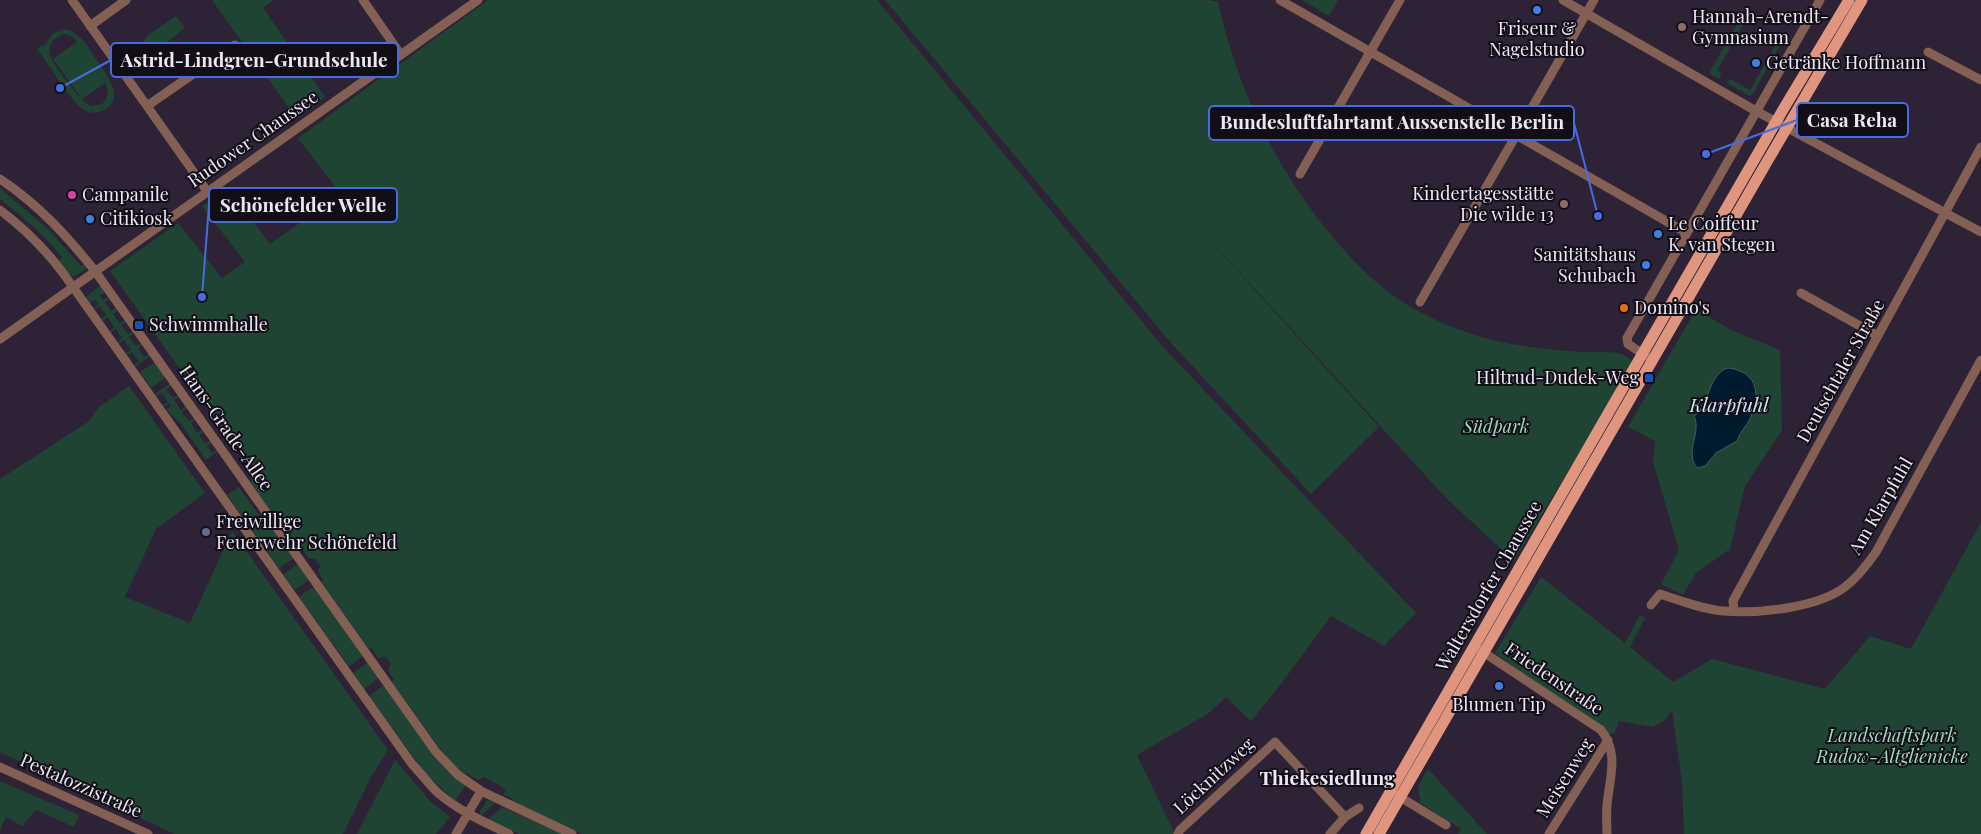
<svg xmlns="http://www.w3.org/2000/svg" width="1981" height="834" viewBox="0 0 1981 834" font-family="'Playfair Display',serif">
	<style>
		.green { fill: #204433; fill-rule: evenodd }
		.water { fill: #001b2d; stroke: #475869 }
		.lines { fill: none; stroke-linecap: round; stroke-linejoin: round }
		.minor { stroke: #835f54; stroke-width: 9 }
		.major { stroke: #df957e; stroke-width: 11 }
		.shop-dot { fill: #3f7fe0; stroke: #120e17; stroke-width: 2 }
		.education-dot { fill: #8d6e63; stroke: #120e17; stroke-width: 2 }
		.hotel-dot { fill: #d1479c; stroke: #120e17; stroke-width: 2 }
		.food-dot { fill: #e8710a; stroke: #120e17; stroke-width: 2 }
		.transit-dot { fill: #1a4fb4; stroke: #120e17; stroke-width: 2 }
		.service-dot { fill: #5c6f8a; stroke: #120e17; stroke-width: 2 }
		.labels { text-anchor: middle; stroke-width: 4; stroke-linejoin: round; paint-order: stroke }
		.poi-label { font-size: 18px; fill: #ede6f4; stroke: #120e17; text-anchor: start }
		.street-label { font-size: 18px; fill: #ede6f4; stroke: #120e17 }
		.park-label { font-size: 18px; font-style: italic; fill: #9cdebb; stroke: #120e17 }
		.water-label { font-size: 19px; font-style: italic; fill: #cfe6f6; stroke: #120e17 }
		.neighbourhood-label { font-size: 19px; font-weight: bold; fill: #ede6f4; stroke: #120e17 }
		.leader { fill: none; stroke: #476cde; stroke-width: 2 }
		.callout-dot { fill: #476cde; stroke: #120e17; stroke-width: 2 }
		.callout { fill: #120e17; stroke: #476cde; stroke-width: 2 }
		.callout-label { font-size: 19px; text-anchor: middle; font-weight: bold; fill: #ede6f4 }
	</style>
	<rect width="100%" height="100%" fill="#2d2236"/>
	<path class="green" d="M212 0H274L263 8 325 97 296 118Z
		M488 0H877L1164 348 1416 613 1384 646 1331 616 1281 684 1251 721 1226 697 1209 713 1137 755 1175 834H582L512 802 513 799 503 794 506 789 484 777 478 780 467 773 465 775 446 757 392 682 394 680 388 671 391 664 386 657 378 658 372 648 369 649 321 582 323 580 318 571 320 566 315 559 308 558 302 549 299 551 250 482 252 480 245 468 247 463 110 271 178 223 222 278 245 262 202 206 227 188 270 244 341 194 298 138Z
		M885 0H1208L1218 2C1237 88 1275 167 1331 235 1350 258 1372 281 1397 298 1428 319 1461 332 1497 341 1524 347 1552 350 1580 352 1589 353 1614 351 1621 354 1626 355 1630 360 1634 362L1514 561 1447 499 1176 203 1379 427 1311 494 1171 343Z
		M1302 0H1338L1329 16Z
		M1743 13 1748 16 1717 71 1722 74 1719 79 1709 73Z
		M176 16 185 28 132 69 124 58 142 45 147 36Z
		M63 29C81 31 89 49 98 62 109 78 128 101 99 112 92 114 86 112 81 108 66 94 50 66 37 49L42 45 44 46 52 34ZM64 34 73 37 77 42 53 59 82 99 105 83 97 70C105 82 114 91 102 104L91 106C82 103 52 64 50 55 47 44 55 37 64 34Z
		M1778 41 1782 42 1752 95 1749 96 1727 83 1730 79 1750 90Z
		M0 188 49 230 81 266 84 264 86 269 75 276 70 275 59 260 62 257C44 235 23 217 0 199Z
		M100 286 105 292 100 295 103 300 108 297 110 299 105 302 111 311 116 308 118 310 113 314 120 323 125 320 126 322 121 325 128 334 133 331 134 333 129 337 136 346 141 343 142 345 138 348 144 357 149 354 150 356 135 367 134 365 139 361 132 352 127 355 126 353 131 350 124 340 119 344 118 342 122 338 116 329 111 332 110 331 114 327 108 317 103 321 101 319 106 315 100 306 95 309 93 308 98 304 95 299 90 303 86 297Z
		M1696 309 1731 330 1780 350 1782 430 1745 486 1730 549 1696 573 1683 595 1661 584 1679 550 1653 462 1655 441 1628 427Z
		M155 362 166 377 151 388 140 372Z
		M170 383 171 386 166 390 173 398 178 395 179 397 174 400 181 410 186 406 187 408 182 412 189 421 194 418 196 419 191 423 197 433 203 429 204 431 199 435 205 444 210 441 212 443 207 446 212 453 217 450 218 451 206 460 181 424 166 410 171 406 169 404 164 407 163 405 168 402 162 393 156 396 155 394Z
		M129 386 205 493 156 529 125 597 190 623 232 531 388 750 371 777 343 834H174L0 752V479L88 422 99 407Z
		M239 487 264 522 276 533 294 558 279 568 227 495Z
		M1981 522V834H1684L1682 782 1672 710 1664 721 1653 727 1619 721 1615 732 1611 734 1607 733 1495 653 1541 577 1625 643 1640 615 1645 618 1630 647 1673 682 1712 659 1825 689 1870 636 1911 649Z
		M298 564 309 580 295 590 283 575Z
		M314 586 363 656 349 666 299 597Z
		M368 662 379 678 364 689 353 673Z
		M384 685 439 761 466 785 455 801 424 772 369 696Z
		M395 760 431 802 450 817 436 834H357Z
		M1428 769 1487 834H1458L1461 829 1419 802 1420 798C1415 788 1422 779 1428 769Z
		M0 781 79 815 74 827 36 810 22 826 6 817 0 831Z
		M487 800 495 803 481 816 480 812Z
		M502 807 562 834H519L488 820Z"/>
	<path class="water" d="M1728 368C1755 371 1761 391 1752 414 1749 424 1740 431 1737 441L1716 453 1705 466 1697 468C1684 452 1702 433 1694 416 1708 409 1709 372 1728 368Z"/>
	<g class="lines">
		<path class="minor" d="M72 0 207 191
			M363 0 401 55
			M1280 0 1687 233
			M1563 0 1756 111 1981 232
			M90 26 126 0
			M1928 52 1981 80
			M147 106 235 45
			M1300 174 1400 0
			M0 179C38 204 67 236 95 271L436 752 458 775 481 791 572 834
			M0 210C24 228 45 249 63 273L412 764C421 773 429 785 438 793 459 811 484 822 509 834
			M1801 293 1878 336
			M1420 302 1594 0
			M0 339 478 0
			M1646 356 1628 344 1627 338 1820 0
			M1651 605 1660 594C1681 601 1702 609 1723 611 1758 614 1817 608 1845 587 1858 577 1867 565 1876 552L1981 360
			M1734 611 1733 601 1981 147
			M1480 650 1601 730C1620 754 1609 779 1607 806 1606 815 1607 825 1607 834
			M0 767 148 834
			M1395 794 1446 825
			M456 834 481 791
			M1178 834 1180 830 1275 742 1345 817
			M1330 834 1345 817 1359 808
			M1549 834 1608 740"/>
		<path class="major" d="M1366 834 1784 108 1849 0
			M1379 834 1768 160 1862 0"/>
	</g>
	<g class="shop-dot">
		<circle cx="1537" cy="10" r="5"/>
		<circle cx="1756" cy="63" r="5"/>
		<circle cx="90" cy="219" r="5"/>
		<circle cx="1658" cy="234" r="5"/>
		<circle cx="1646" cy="265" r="5"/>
		<circle cx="1499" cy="686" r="5"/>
	</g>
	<g class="education-dot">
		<circle cx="1682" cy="27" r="5"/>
		<circle cx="1564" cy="204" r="5"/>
	</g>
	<circle class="hotel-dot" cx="72" cy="195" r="5"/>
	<circle class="food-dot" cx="1624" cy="308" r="5"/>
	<g class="transit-dot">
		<rect x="134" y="320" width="10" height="10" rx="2.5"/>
		<rect x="1644" y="373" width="10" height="10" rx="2.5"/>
	</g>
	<circle class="service-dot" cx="206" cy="532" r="5"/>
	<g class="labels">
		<g class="poi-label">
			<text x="1692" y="23">Hannah-Arendt-<tspan x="1692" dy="21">Gymnasium</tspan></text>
			<text x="1537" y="35" text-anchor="middle">Friseur &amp;<tspan x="1537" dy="21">Nagelstudio</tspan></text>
			<text x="1766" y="69">Getränke Hoffmann</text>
			<text x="1554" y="200" text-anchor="end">Kindertagesstätte<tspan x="1554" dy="21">Die wilde 13</tspan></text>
			<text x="82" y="201">Campanile</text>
			<text x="100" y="225">Citikiosk</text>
			<text x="1668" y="230">Le Coiffeur<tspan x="1668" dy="21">K. van Stegen</tspan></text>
			<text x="1636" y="261" text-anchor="end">Sanitätshaus<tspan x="1636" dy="21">Schubach</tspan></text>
			<text x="1634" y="314">Domino's</text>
			<text x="149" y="331">Schwimmhalle</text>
			<text x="1639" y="384" text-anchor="end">Hiltrud-Dudek-Weg</text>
			<text x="216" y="528">Freiwillige<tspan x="216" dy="21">Feuerwehr Schönefeld</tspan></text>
			<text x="1499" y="711" text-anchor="middle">Blumen Tip</text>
		</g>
		<g class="street-label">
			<text transform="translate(253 139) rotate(-35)" y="6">Rudower Chaussee</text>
			<text transform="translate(1841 371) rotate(-61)" y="6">Deutschtaler Straße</text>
			<text transform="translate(226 428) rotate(55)" y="6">Hans-Grade-Allee</text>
			<text transform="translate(1881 506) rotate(-60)" y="6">Am Klarpfuhl</text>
			<text transform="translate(1489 586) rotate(-60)" y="6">Waltersdorfer Chaussee</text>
			<text transform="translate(1554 679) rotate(34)" y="6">Friedenstraße</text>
			<text transform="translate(1214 776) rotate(-43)" y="6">Löcknitzweg</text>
			<text transform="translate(1565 778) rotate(-58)" y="6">Meisenweg</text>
			<text transform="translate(81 786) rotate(24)" y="6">Pestalozzistraße</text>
		</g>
		<g class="park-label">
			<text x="1496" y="433">Südpark</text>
			<text x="1892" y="742">Landschaftspark<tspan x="1892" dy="21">Rudow-Altglienicke</tspan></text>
		</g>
		<g class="water-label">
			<text x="1729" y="412">Klarpfuhl</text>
		</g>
		<g class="neighbourhood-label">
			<text x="1327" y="785">Thiekesiedlung</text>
		</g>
	</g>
	<path class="leader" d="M60 88L111 60M1706 154L1797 120M1598 216L1574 123M202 297L209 205"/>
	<g class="callout-dot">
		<circle cx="60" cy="88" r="5"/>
		<circle cx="1706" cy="154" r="5"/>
		<circle cx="1598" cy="216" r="5"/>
		<circle cx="202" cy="297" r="5"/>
	</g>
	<g class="callout">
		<rect x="111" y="43" width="287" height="34" rx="5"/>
		<rect x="1797" y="103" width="111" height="34" rx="5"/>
		<rect x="1209" y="106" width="365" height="34" rx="5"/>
		<rect x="209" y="188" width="188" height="34" rx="5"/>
	</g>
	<g class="callout-label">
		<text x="254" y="67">Astrid-Lindgren-Grundschule</text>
		<text x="1852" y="127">Casa Reha</text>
		<text x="1392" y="129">Bundesluftfahrtamt Aussenstelle Berlin</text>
		<text x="303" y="212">Schönefelder Welle</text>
	</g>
</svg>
